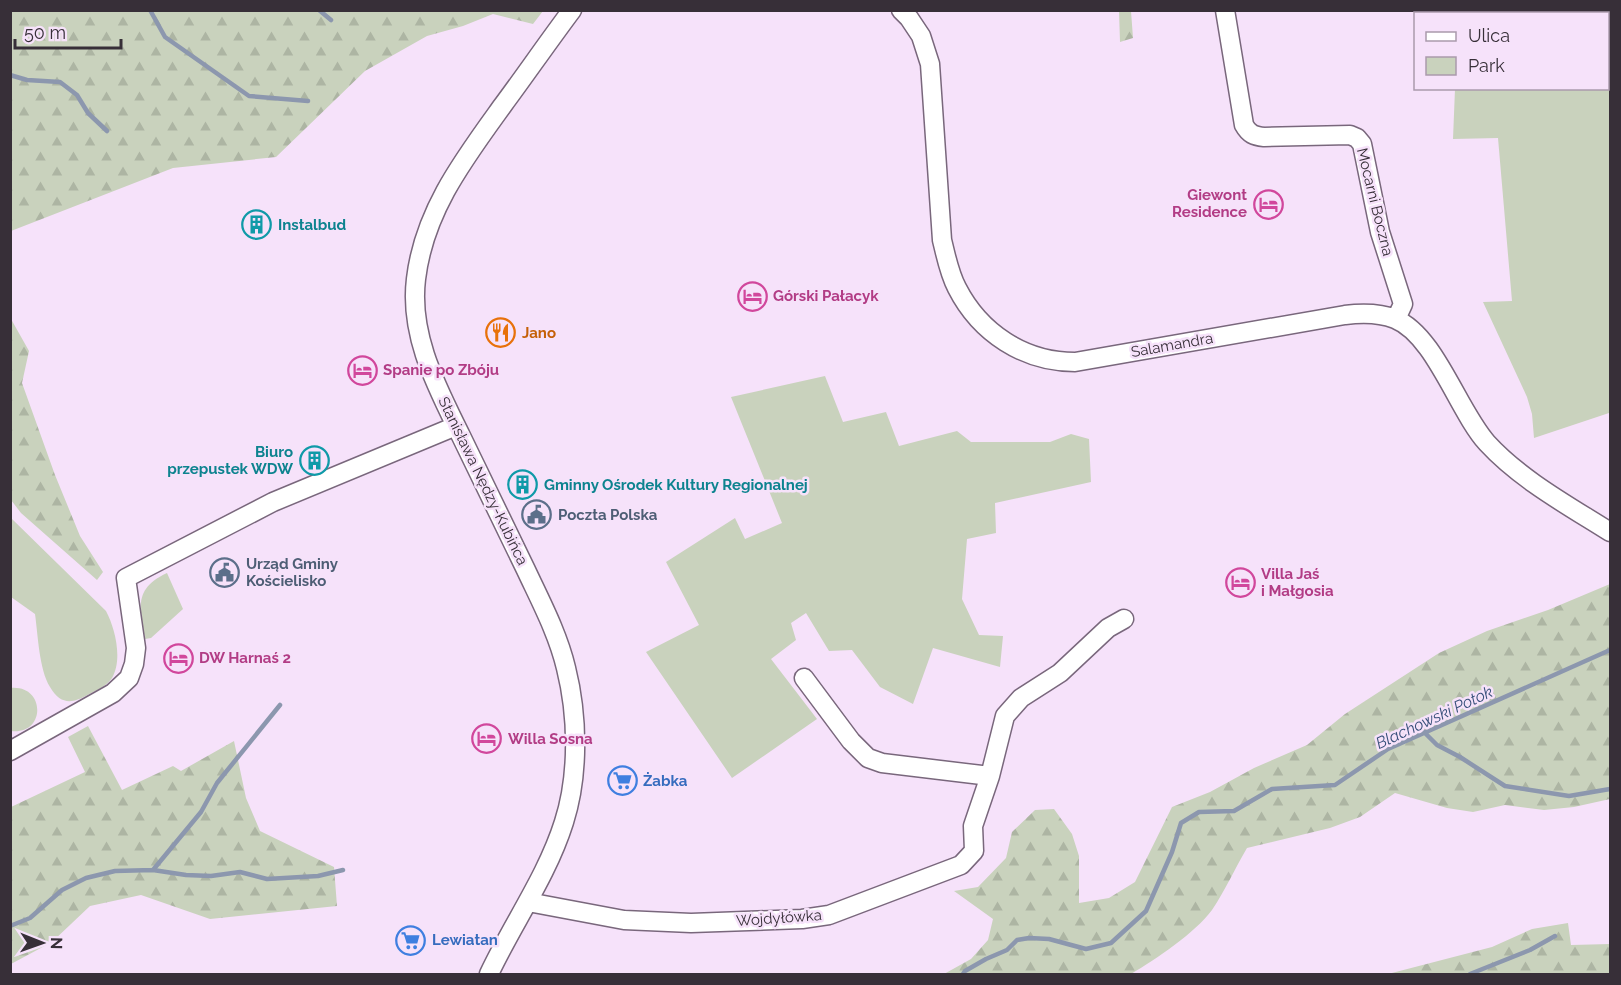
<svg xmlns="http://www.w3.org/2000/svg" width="1621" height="985" viewBox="0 0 1621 985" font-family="Raleway,sans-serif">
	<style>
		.green { fill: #c9d2bd }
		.forest { fill: url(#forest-firs) }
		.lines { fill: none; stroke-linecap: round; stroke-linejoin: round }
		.stream { stroke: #8c97ae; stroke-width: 4.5 }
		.minor-casing { stroke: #79677c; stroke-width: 21 }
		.minor { stroke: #fff; stroke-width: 18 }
		.labels { text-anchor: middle; stroke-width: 5; stroke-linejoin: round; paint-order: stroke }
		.hotel-label { font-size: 15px; font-weight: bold; fill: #b23c85; stroke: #f6e2fa; text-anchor: start }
		.street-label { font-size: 15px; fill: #372f38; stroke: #f6e2fa }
		.culture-label { font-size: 15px; font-weight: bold; fill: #0d838f; stroke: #f6e2fa; text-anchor: start }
		.food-label { font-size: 15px; font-weight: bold; fill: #c56008; stroke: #f6e2fa; text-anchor: start }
		.service-label { font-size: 15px; font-weight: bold; fill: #4e5e75; stroke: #f6e2fa; text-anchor: start }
		.shop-label { font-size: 15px; font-weight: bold; fill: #366cbe; stroke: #f6e2fa; text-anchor: start }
		.water-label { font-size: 16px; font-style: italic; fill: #364f79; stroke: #f6e2fa }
	</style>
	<defs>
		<pattern id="forest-firs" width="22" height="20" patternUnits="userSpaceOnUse" patternTransform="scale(1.5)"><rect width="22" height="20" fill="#c9d2bd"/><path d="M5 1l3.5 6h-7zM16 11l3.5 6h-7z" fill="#adb5a3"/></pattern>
	</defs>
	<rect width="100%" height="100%" fill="#f6e2fa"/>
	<path class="green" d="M1460 11H1610V416L1609 413 1534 438 1532 414 1527 397 1483 302 1512 301 1498 138 1453 139 1455 89 1608 88V14L1459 13Z
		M825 376 843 422 886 412 899 446 957 431 971 442H1050L1071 434 1089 439 1091 482 995 503 996 533 967 539 962 599 979 635 1003 636 1000 667 933 648 913 704 880 687 852 650 829 651 806 613 791 623 796 640 771 659 817 719 732 778 646 652 699 625 666 562 735 518 745 539 782 523 731 397Z
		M11 518 106 611C115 628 123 659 112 678 107 685 100 689 93 692 76 702 62 708 50 687 39 669 38 635 35 614L11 597Z
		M167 573 183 609 151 638 145 639C140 608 133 589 167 573Z
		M11 688C46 685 46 735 11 731Z"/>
	<path class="forest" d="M11 10H543V11L533 24 493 14 463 26 427 36 365 71 276 157 173 168 11 231Z
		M1119 11H1131L1133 38 1120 42Z
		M11 319 29 351 22 383 55 475 80 536 103 572 97 580 21 513 11 500Z
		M1610 584V799L1574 807 1544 810 1505 805 1473 812 1447 808 1395 793 1360 817 1330 828 1247 848C1235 868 1225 891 1212 910 1195 933 1156 959 1131 974H944L971 959 988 940 993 919 954 891 978 887 1006 858 1012 832 1035 810 1054 809 1072 834 1079 856V903L1109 898 1135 882 1172 807 1210 792 1254 768 1307 745 1345 714 1439 653 1487 631 1548 610Z
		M88 726 122 790 173 766 181 771 234 741 246 798 260 831 334 867 337 906 210 919 141 895 90 906 52 942 11 964V807L85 772 68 737Z
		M1568 923 1571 945 1610 944V974H1388L1492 947 1532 929Z"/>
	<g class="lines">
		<path class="stream" d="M150 10 165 37 249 96 308 101
			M319 10 331 20
			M10 75 27 80 60 82 77 95 88 113 107 131
			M1424 732 1437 745 1460 757 1505 786 1569 796 1610 789
			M153 870 186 875 211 876 240 872 267 879 318 876 343 870
			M10 926 30 918 62 890 86 878 115 871 153 870 201 812 217 783 280 705
			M963 974 965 971 986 959 1007 950 1017 940 1029 938 1049 939 1086 949 1111 943 1146 911 1172 852 1181 823 1199 812 1234 811 1272 789 1335 785 1388 749 1610 650
			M1470 974 1530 950 1555 936"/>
		<defs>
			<path id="minor" d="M901 10 909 18 921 36 930 64 942 240C946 256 949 273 957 288 980 333 1024 362 1075 362L1345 315C1361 313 1380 313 1395 319 1435 335 1458 411 1487 443 1521 480 1569 506 1610 532
				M1225 10 1244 125C1249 134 1254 136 1264 137L1350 135 1357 138 1362 144 1380 232 1403 304 1396 319
				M804 678 851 741 868 758 882 763 990 776
				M10 751 113 693 129 678 134 664 136 648 126 578 273 502 456 426
				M528 902 624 920 691 923 802 919 829 915 961 865 974 851 973 826 990 776 1005 716 1021 698 1060 673 1108 628 1124 619
				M489 974C513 923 547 876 564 822 579 775 578 716 566 668 558 634 541 602 526 570 504 525 482 480 461 436 437 387 409 336 416 279 424 211 464 159 503 105 526 74 548 42 572 10"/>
		</defs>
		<use href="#minor" class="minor-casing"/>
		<use href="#minor" class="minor"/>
	</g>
	<defs>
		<symbol id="hotel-ring" viewBox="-11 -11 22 22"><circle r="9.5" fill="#f6e2fa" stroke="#d1479c" stroke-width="1.5"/><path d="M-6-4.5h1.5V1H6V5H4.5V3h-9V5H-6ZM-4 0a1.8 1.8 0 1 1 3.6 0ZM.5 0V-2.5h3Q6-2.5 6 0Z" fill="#d1479c"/></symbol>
		<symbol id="building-ring" viewBox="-11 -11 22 22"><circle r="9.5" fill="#f6e2fa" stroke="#0f9aa8" stroke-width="1.5"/><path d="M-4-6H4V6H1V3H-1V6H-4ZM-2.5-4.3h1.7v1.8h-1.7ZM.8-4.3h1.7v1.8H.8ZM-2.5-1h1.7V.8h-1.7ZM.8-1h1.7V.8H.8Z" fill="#0f9aa8"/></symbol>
		<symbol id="restaurant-ring" viewBox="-11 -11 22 22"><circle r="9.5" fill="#f6e2fa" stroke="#e8710a" stroke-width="1.5"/><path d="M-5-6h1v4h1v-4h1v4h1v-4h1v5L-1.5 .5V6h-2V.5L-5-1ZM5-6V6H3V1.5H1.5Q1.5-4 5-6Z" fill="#e8710a"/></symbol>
		<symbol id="civic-ring" viewBox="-11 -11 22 22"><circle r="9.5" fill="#f6e2fa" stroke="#5c6f8a" stroke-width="1.5"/><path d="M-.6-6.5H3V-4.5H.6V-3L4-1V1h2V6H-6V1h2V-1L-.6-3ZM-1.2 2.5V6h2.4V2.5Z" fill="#5c6f8a"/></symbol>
		<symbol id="supermarket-ring" viewBox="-11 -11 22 22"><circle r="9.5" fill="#f6e2fa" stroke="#3f7fe0" stroke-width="1.5"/><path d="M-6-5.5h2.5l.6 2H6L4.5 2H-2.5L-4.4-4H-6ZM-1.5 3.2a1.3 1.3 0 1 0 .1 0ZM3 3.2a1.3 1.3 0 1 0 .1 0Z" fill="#3f7fe0"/></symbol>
	</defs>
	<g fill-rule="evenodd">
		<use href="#hotel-ring" x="1252" y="188" width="33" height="33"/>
		<use href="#building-ring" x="240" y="208" width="33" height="33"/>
		<use href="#hotel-ring" x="736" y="280" width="33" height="33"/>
		<use href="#restaurant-ring" x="484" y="316" width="33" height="33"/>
		<use href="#hotel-ring" x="346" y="354" width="33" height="33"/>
		<use href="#building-ring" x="298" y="444" width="33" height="33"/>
		<use href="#building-ring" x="506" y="468" width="33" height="33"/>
		<use href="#civic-ring" x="520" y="498" width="33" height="33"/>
		<use href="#civic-ring" x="208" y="556" width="33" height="33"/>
		<use href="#hotel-ring" x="1224" y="566" width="33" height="33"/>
		<use href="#hotel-ring" x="162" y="642" width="33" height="33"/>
		<use href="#hotel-ring" x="470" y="722" width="33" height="33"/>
		<use href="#supermarket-ring" x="606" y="764" width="33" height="33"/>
		<use href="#supermarket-ring" x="394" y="924" width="33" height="33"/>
	</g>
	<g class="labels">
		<g class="hotel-label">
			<text x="1247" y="200" text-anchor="end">Giewont<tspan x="1247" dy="17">Residence</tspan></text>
			<text x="773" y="301">Górski Pałacyk</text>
			<text x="383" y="375">Spanie po Zbóju</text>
			<text x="1261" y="579">Villa Jaś<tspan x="1261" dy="17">i Małgosia</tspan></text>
			<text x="199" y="663">DW Harnaś 2</text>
			<text x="508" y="744">Willa Sosna</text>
		</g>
		<g class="street-label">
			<text transform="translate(1375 202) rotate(76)" y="5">Mocarni Boczna</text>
			<text transform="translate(1172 345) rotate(-10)" y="5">Salamandra</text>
			<text transform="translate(483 481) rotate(64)" y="5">Stanisława Nędzy-Kubińca</text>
			<text transform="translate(779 918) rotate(-4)" y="5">Wojdyłówka</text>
		</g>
		<g class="culture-label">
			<text x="278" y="230">Instalbud</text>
			<text x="293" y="457" text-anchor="end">Biuro<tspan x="293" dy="17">przepustek WDW</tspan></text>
			<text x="544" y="490">Gminny Ośrodek Kultury Regionalnej</text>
		</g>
		<g class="food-label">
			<text x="522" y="338">Jano</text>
		</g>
		<g class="service-label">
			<text x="558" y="520">Poczta Polska</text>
			<text x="246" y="569">Urząd Gminy<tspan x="246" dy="17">Kościelisko</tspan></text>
		</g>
		<g class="shop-label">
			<text x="643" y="786">Żabka</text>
			<text x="432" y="945">Lewiatan</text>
		</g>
		<g class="water-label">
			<text transform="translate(1434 717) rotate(-25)" y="6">Blachowski Potok</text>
		</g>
	</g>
	<rect width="1621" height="985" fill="none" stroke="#372f38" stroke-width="24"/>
	<rect x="1414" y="12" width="195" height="78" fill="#f6e2fa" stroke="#aa9aac" stroke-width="1.5"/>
	<rect x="1426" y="32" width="30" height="9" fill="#ffffff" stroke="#aa9aac" stroke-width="1.5"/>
	<text x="1468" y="42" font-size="18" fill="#372f38">Ulica</text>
	<rect x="1426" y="57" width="30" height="18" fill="#c9d2bd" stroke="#aa9aac" stroke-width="1.5"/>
	<text x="1468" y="72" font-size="18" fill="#372f38">Park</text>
	<g transform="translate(42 943) rotate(91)" stroke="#f6e2fa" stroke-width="4.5" paint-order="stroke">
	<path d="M0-4.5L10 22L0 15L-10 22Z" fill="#372f38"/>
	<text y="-9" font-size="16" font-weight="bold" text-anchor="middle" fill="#372f38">N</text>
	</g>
	<path d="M15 39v9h106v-9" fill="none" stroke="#372f38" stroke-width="3"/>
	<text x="24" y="39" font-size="18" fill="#372f38" stroke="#f6e2fa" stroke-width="4.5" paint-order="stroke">50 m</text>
</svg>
